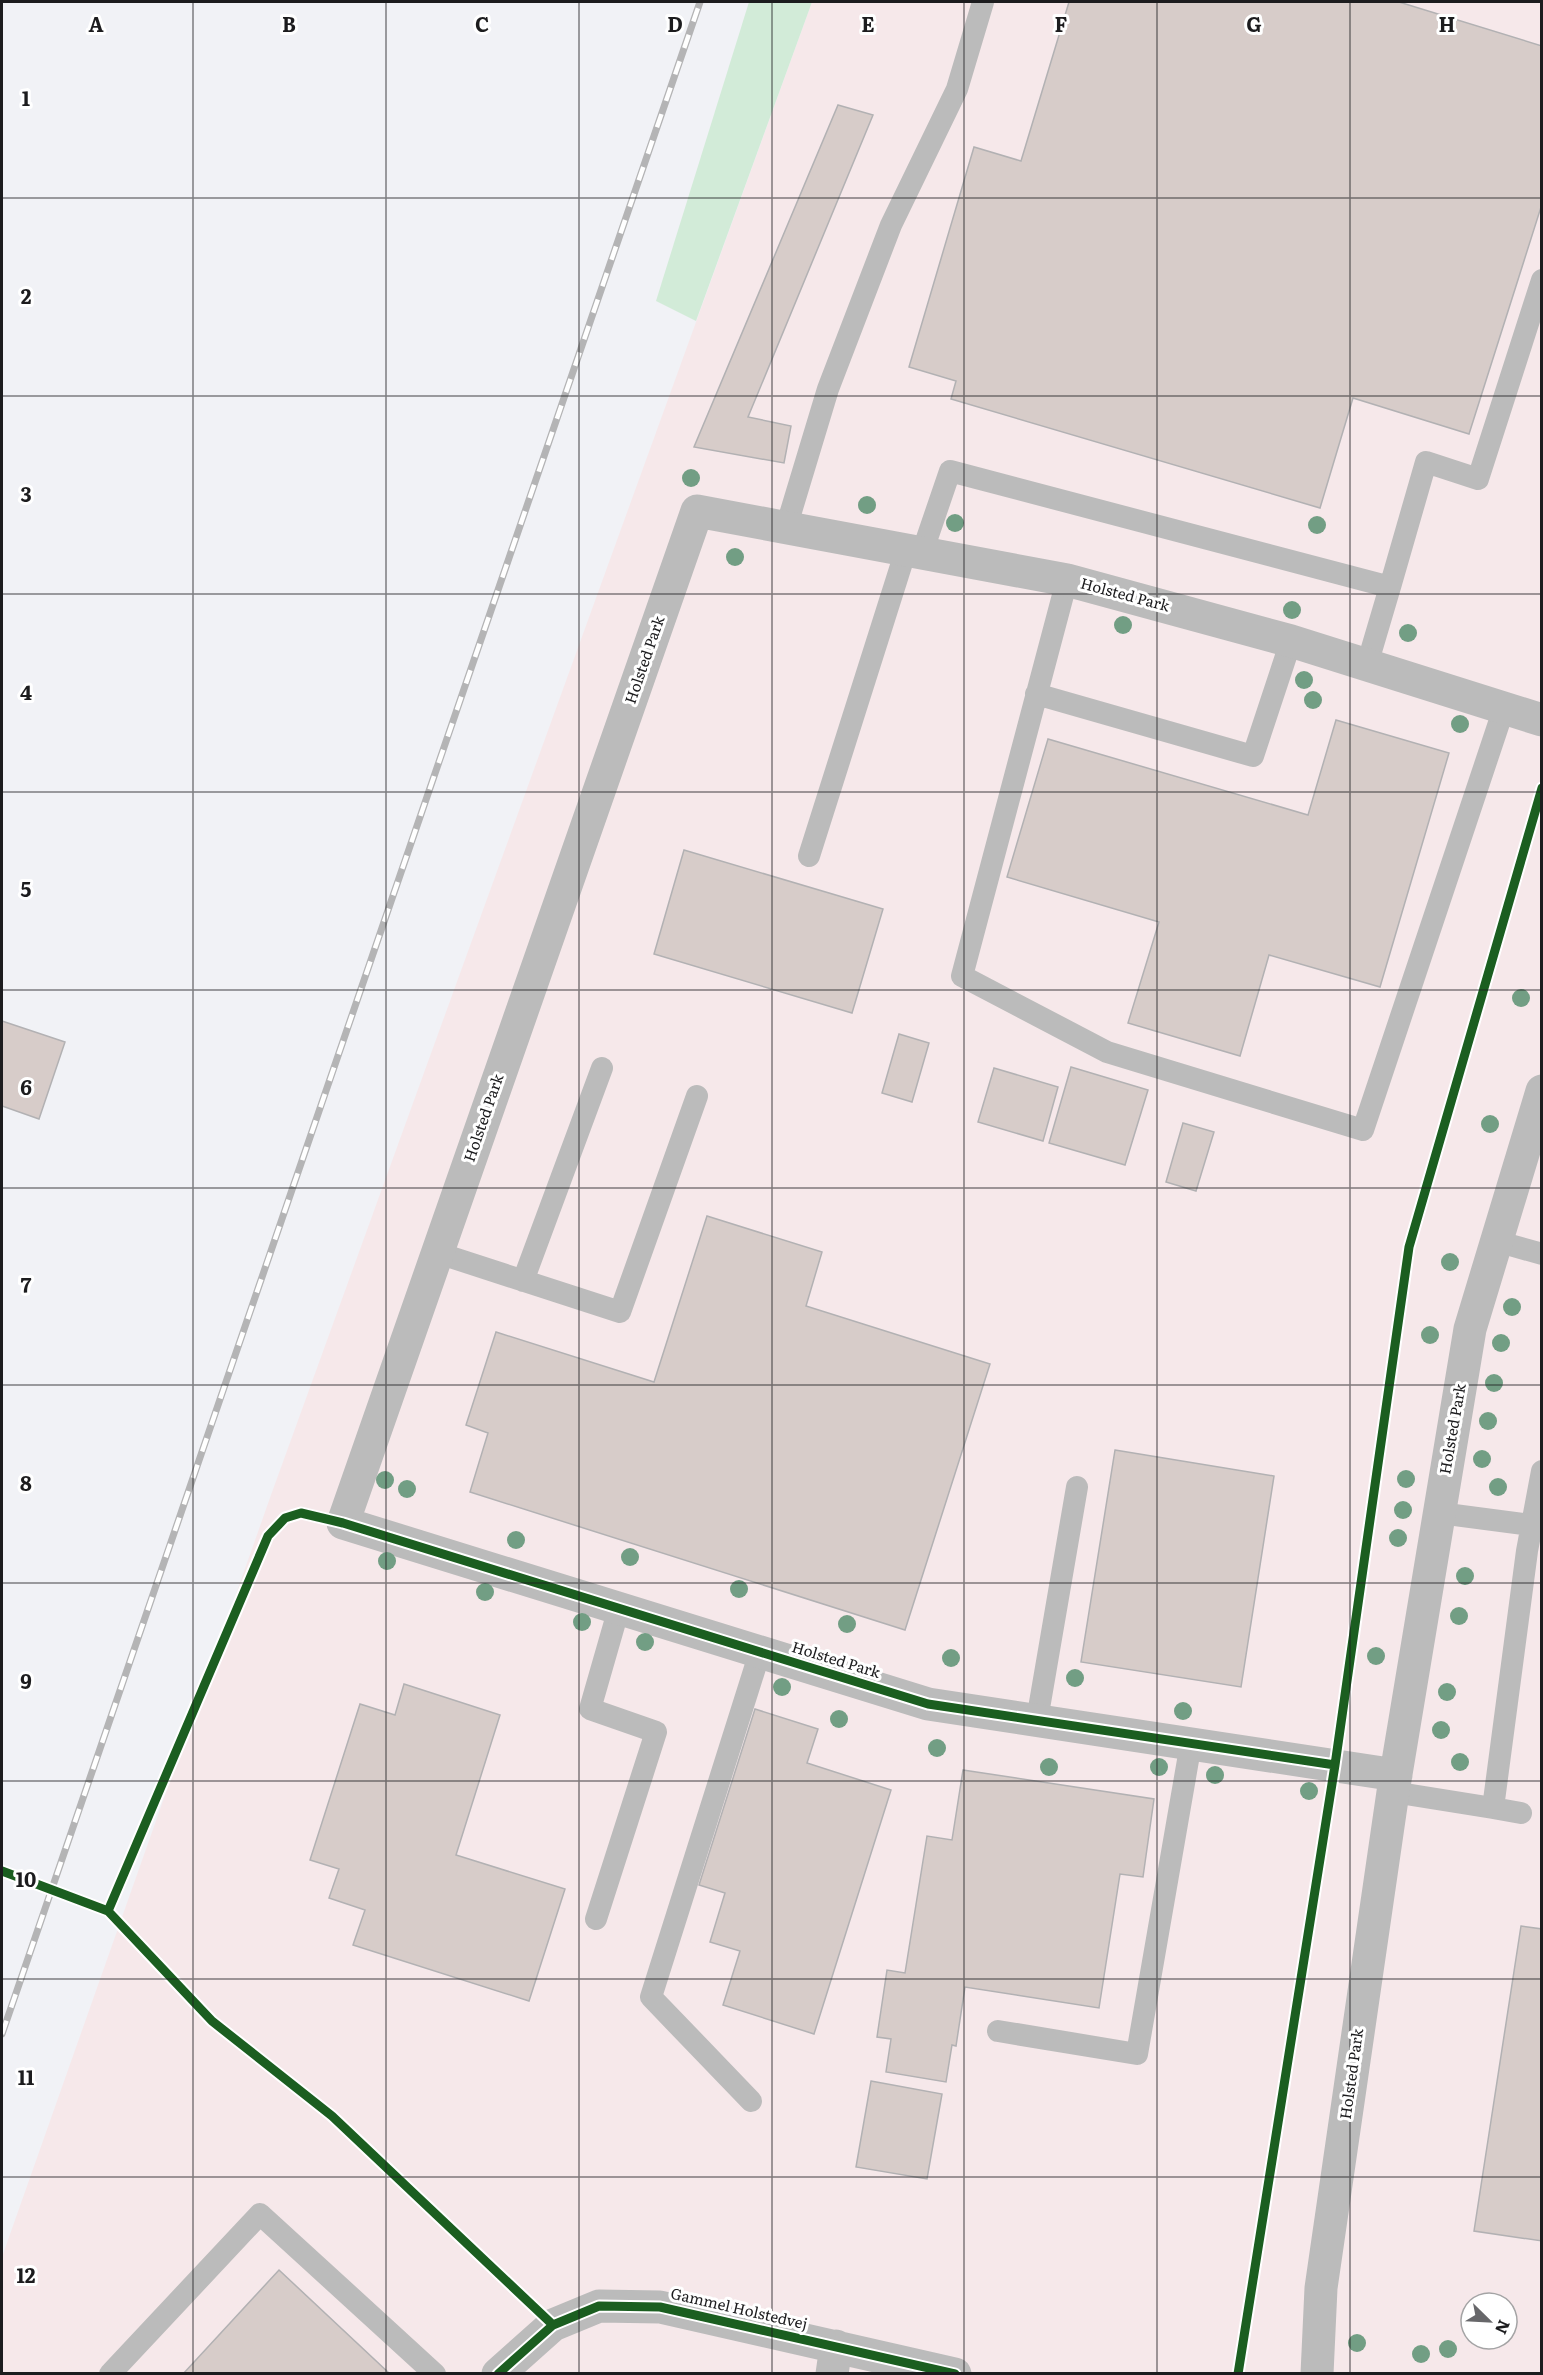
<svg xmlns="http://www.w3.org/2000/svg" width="1543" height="2375" viewBox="0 0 1543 2375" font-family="Literata,serif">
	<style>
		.commercial { fill: #f6e8ea; fill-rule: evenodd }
		.green { fill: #d2ebd8 }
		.building { fill: #d7ccc9; stroke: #b2b1b3; stroke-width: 1.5 }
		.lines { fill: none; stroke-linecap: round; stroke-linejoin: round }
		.service { stroke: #bbb; stroke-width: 22 }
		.minor { stroke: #bbb; stroke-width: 33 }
		.rail-casing { stroke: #b4b4b5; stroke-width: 7 }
		.rail { stroke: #fff; stroke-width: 4.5; stroke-dasharray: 14; stroke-linecap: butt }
		.cycleway-casing { stroke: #fff; stroke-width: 13 }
		.cycleway { stroke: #1b5e20; stroke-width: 9 }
		.tree { fill: #729e84 }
		.grid { fill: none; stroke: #1c1c1e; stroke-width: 1.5; stroke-opacity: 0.55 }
		.labels { text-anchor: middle; stroke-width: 6; stroke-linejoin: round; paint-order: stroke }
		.street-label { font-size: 15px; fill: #1c1c1e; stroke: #fff }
		.grid-label { font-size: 20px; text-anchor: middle; font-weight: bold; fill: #1c1c1e; stroke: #fff; stroke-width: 6; stroke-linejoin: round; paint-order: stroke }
	</style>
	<rect width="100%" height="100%" fill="#f1f2f6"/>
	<path class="commercial" d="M812 2H1541V2373L2 2374V2257L271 1495ZM1471 2303H1507V2339H1471Z"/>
	<path class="green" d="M749 2H812L696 321 656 301Z"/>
	<path class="building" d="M1069 2H1399L1542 46V204L1469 434 1353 398 1320 508 951 399 956 381 909 367 974 147 1021 161Z
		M838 105 873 115 748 417 791 426 784 463 694 447Z
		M1336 720 1449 753 1380 987 1269 955 1240 1056 1128 1023 1159 922 1007 877 1048 739 1308 815Z
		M684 850 883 909 852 1013 654 954Z
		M2 1021 65 1042 39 1119 2 1106Z
		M899 1034 929 1043 912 1102 882 1093Z
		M1071 1067 1148 1090 1125 1165 1049 1143Z
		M994 1068 1058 1087 1043 1141 978 1122Z
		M1183 1123 1214 1132 1196 1191 1166 1182Z
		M707 1216 822 1252 806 1306 990 1364 905 1630 470 1492 488 1433 466 1425 496 1332 654 1382Z
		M1115 1450 1274 1476 1241 1687 1081 1662Z
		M404 1684 500 1715 456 1855 565 1889 529 2001 353 1945 365 1910 329 1898 339 1869 310 1860 360 1704 395 1715Z
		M755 1709 818 1729 807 1763 891 1790 814 2034 723 2005 740 1951 710 1942 725 1893 699 1885Z
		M963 1770 1154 1799 1143 1877 1120 1874 1099 2008 965 1987 956 2046 952 2045 946 2082 886 2072 891 2039 877 2037 887 1970 905 1973 927 1836 952 1840Z
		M1521 1926 1542 1929V2241L1474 2231Z
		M871 2081 942 2094 927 2179 856 2167Z
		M279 2270 390 2374H183Z"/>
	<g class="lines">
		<path class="service" d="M786 528 828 389 891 225 957 89 983 2
			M922 553 950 471 1390 587 1367 665
			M1067 580 962 976 1107 1052 1363 1130 1504 708
			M1390 587 1426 462 1478 479 1542 280
			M1036 694 1253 756 1291 641
			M809 856 906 550
			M1496 1241 1542 1254
			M438 1253 620 1312 697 1096
			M523 1281 602 1068
			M1439 1513 1531 1525
			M1037 1720 1077 1487
			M1393 1792 1493 1808 1527 1551 1542 1471
			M1493 1808 1521 1813
			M596 1919 656 1732 590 1709 619 1608
			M998 2031 1137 2054 1191 1743
			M751 2101 651 1997 760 1652
			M110 2374 260 2214 435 2374"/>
		<path class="minor" d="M1396 1775 928 1704 343 1523 697 511 1067 580 1291 641 1542 720
			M498 2374 553 2325 599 2306 660 2307 955 2374
			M832 2374 836 2346
			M1317 2374 1321 2288 1393 1792 1470 1329 1542 1091"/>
		<defs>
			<path id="rail" d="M2 2034 700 2"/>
		</defs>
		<use href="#rail" class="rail-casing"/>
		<use href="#rail" class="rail"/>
		<defs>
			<path id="cycleway" d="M2 1871 108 1911 268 1536 285 1518 301 1513 343 1523 928 1704 1335 1765
				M108 1911 212 2021 332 2116 553 2325
				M498 2374 553 2325 599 2306 660 2307 955 2374
				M1238 2374 1335 1765 1409 1247 1542 788"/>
		</defs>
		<use href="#cycleway" class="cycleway-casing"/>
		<use href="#cycleway" class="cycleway"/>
	</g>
	<g class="tree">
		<circle cx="691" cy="478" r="9"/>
		<circle cx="867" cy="505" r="9"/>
		<circle cx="955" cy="523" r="9"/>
		<circle cx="1317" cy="525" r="9"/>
		<circle cx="735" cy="557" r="9"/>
		<circle cx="1292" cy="610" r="9"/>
		<circle cx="1123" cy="625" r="9"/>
		<circle cx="1408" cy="633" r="9"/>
		<circle cx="1304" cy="680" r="9"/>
		<circle cx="1313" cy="700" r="9"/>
		<circle cx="1460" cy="724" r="9"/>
		<circle cx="1521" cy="998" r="9"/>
		<circle cx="1490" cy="1124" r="9"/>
		<circle cx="1450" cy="1262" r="9"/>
		<circle cx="1512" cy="1307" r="9"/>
		<circle cx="1430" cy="1335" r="9"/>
		<circle cx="1501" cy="1343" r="9"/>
		<circle cx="1494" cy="1383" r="9"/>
		<circle cx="1488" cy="1421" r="9"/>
		<circle cx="1482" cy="1459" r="9"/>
		<circle cx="1406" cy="1479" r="9"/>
		<circle cx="385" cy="1480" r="9"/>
		<circle cx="1498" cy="1487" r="9"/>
		<circle cx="407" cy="1489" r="9"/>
		<circle cx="1403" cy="1510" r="9"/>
		<circle cx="1398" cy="1538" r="9"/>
		<circle cx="516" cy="1540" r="9"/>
		<circle cx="630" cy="1557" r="9"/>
		<circle cx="387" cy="1561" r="9"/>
		<circle cx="1465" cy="1576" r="9"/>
		<circle cx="739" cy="1589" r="9"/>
		<circle cx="485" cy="1592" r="9"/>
		<circle cx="1459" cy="1616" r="9"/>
		<circle cx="582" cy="1622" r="9"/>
		<circle cx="847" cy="1624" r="9"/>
		<circle cx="645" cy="1642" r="9"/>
		<circle cx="1376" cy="1656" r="9"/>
		<circle cx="951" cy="1658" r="9"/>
		<circle cx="1075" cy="1678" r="9"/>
		<circle cx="782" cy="1687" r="9"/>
		<circle cx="1447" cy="1692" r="9"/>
		<circle cx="1183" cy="1711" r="9"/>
		<circle cx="839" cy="1719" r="9"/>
		<circle cx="1441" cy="1730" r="9"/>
		<circle cx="937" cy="1748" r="9"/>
		<circle cx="1460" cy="1762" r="9"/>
		<circle cx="1049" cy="1767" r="9"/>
		<circle cx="1159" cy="1767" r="9"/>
		<circle cx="1215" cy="1775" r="9"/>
		<circle cx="1309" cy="1791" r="9"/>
		<circle cx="1357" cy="2343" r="9"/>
		<circle cx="1448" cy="2349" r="9"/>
		<circle cx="1421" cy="2354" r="9"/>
	</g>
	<path class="grid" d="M193 2V2374M386 2V2374M579 2V2374M772 2V2374M964 2V2374M1157 2V2374M1350 2V2374M2 198H1542M2 396H1542M2 594H1542M2 792H1542M2 990H1542M2 1188H1542M2 1385H1542M2 1583H1542M2 1781H1542M2 1979H1542M2 2177H1542"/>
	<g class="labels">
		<g class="street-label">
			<text transform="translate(1125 595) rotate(15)" y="5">Holsted Park</text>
			<text transform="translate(645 660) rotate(-71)" y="5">Holsted Park</text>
			<text transform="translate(484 1118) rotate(-71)" y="5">Holsted Park</text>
			<text transform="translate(1453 1429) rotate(-80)" y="5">Holsted Park</text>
			<text transform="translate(836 1660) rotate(17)" y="5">Holsted Park</text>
			<text transform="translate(1352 2074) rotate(-82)" y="5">Holsted Park</text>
			<text transform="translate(739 2309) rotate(13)" y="5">Gammel Holstedvej</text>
		</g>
	</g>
	<g class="grid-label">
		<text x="96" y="32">A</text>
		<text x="289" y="32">B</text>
		<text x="482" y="32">C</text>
		<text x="675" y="32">D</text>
		<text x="868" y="32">E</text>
		<text x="1061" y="32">F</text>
		<text x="1254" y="32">G</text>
		<text x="1447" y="32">H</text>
		<text x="26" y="106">1</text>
		<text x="26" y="304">2</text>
		<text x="26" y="502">3</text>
		<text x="26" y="700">4</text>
		<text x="26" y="897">5</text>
		<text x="26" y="1095">6</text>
		<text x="26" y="1293">7</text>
		<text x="26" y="1491">8</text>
		<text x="26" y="1689">9</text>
		<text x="26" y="1887">10</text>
		<text x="26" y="2085">11</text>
		<text x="26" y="2283">12</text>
	</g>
	<rect width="1543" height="2375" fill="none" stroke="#1c1c1e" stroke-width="6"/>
	<g transform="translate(1489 2321) rotate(114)"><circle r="28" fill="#ffffff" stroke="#a4a4a5" stroke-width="1.5"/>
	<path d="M0-4.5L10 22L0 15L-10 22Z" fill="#67676a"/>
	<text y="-9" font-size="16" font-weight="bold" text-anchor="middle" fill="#1c1c1e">N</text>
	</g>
</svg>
